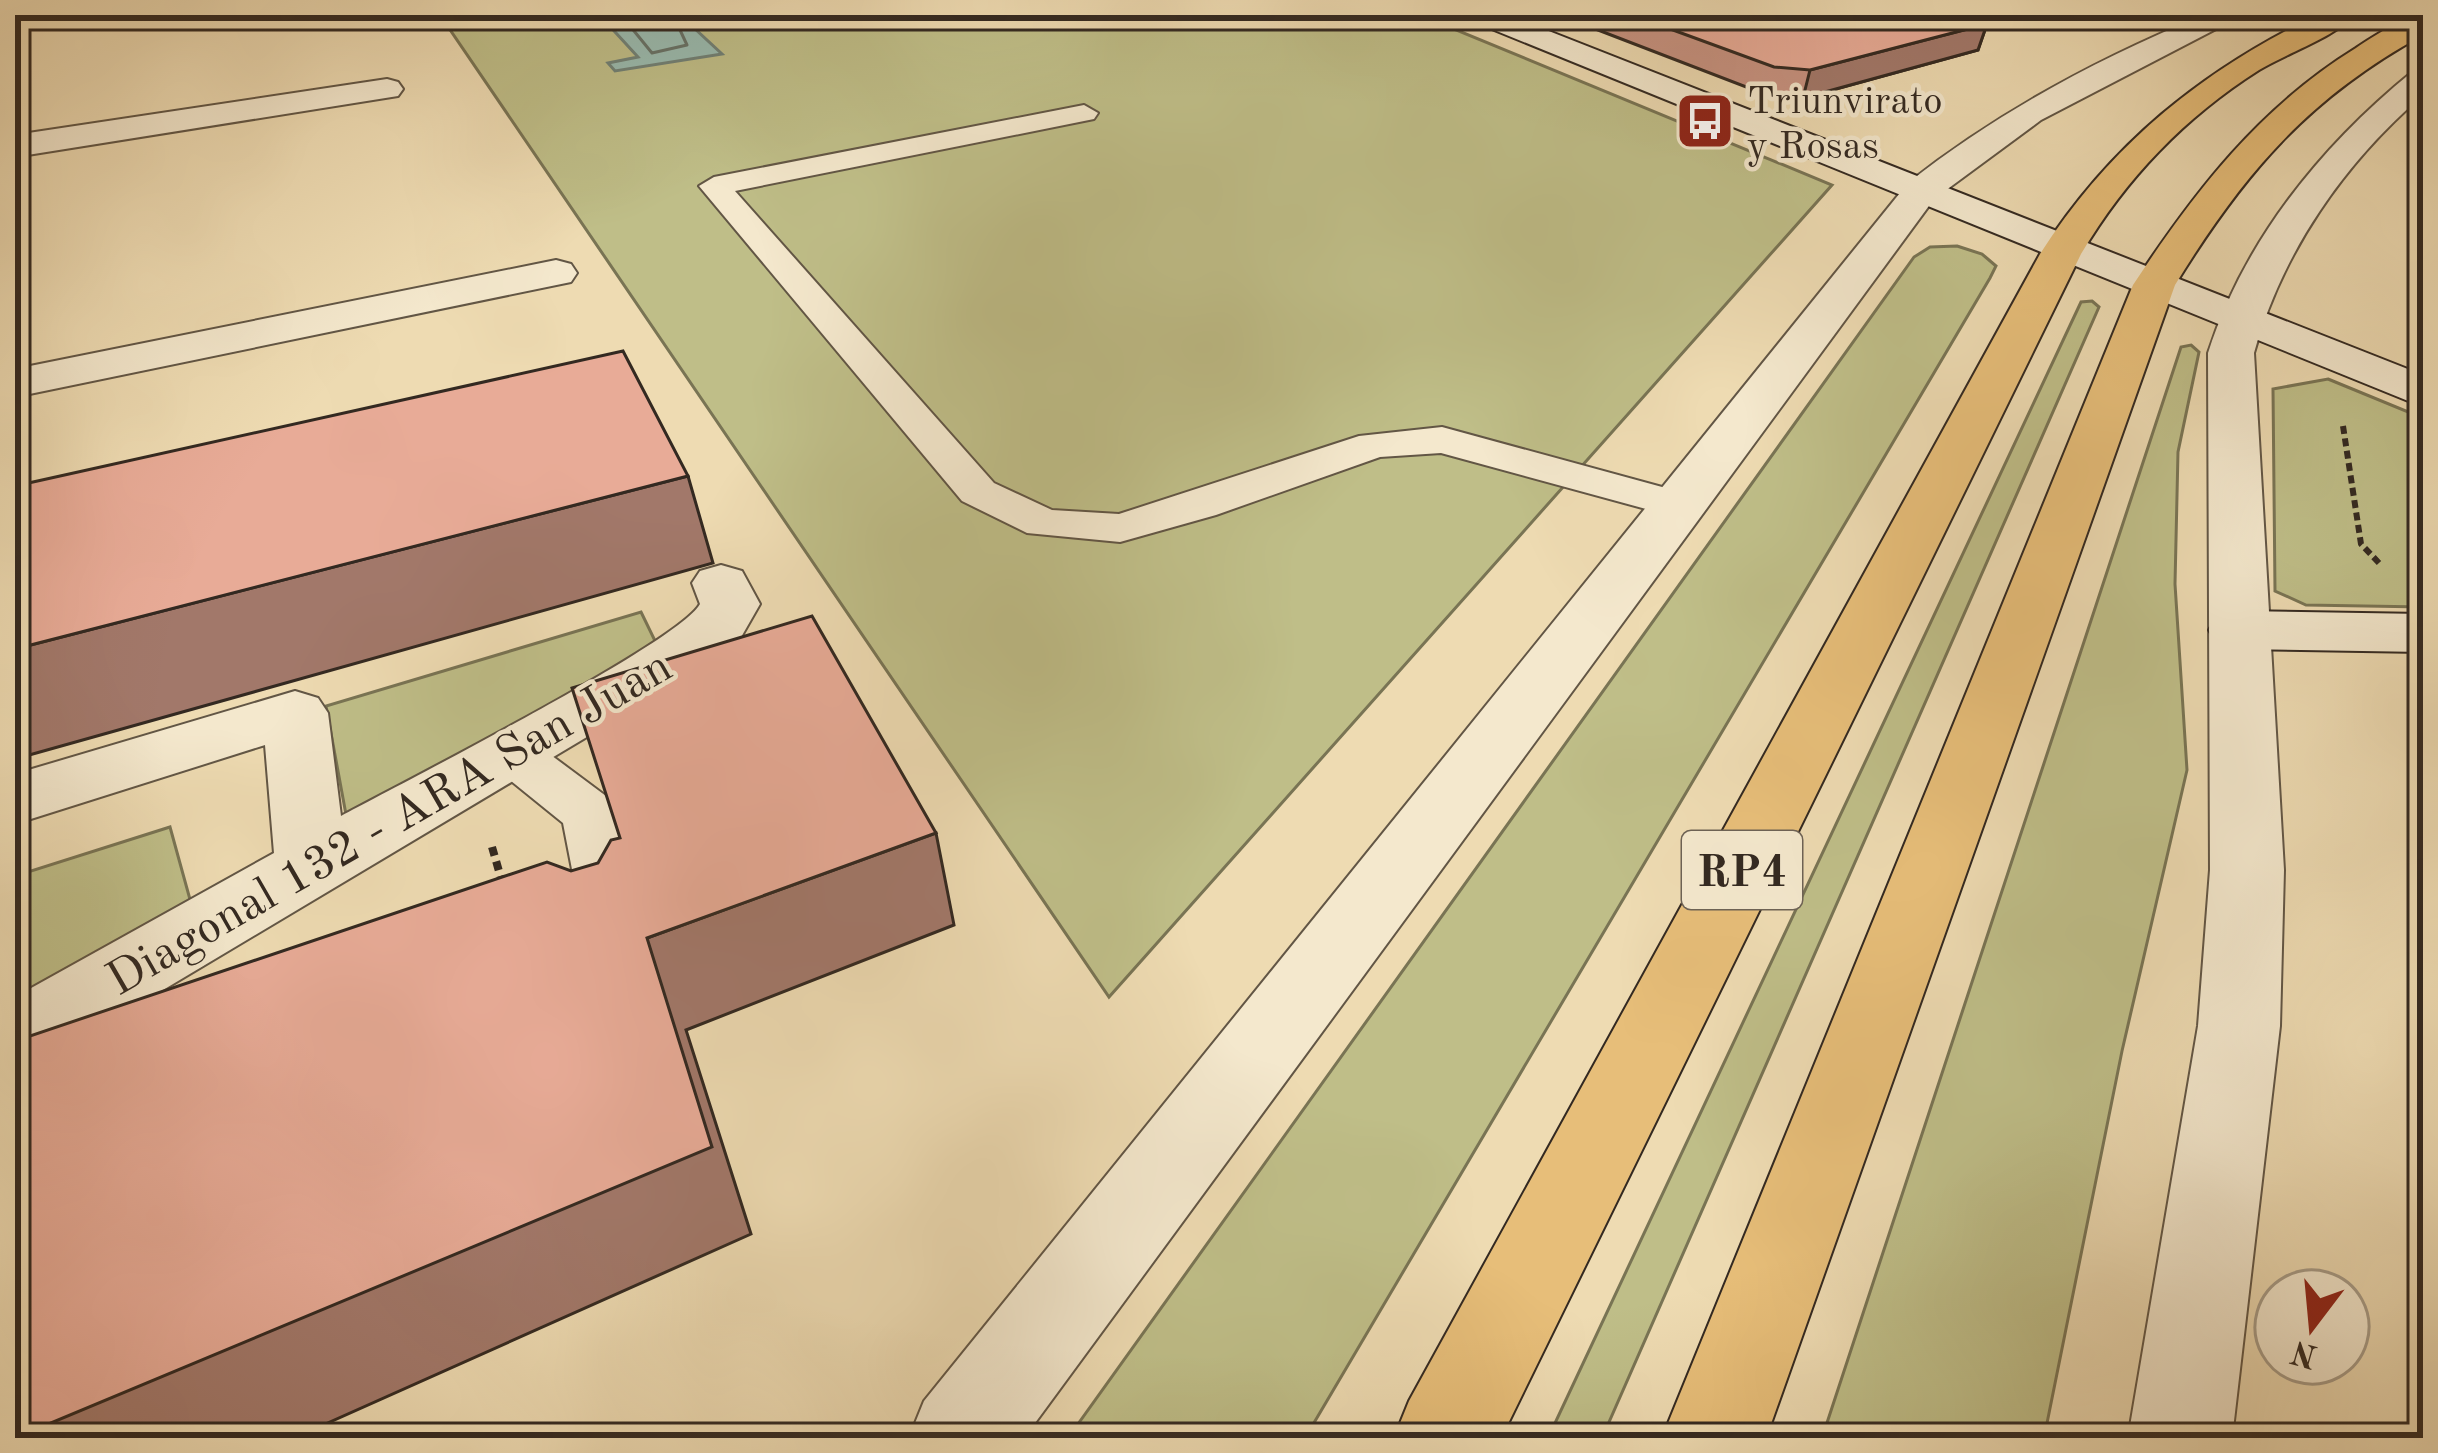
<svg xmlns="http://www.w3.org/2000/svg" width="2438" height="1453" viewBox="0 0 2438 1453" font-family="'Old Standard TT',serif">
	<style>
		.green { fill: #bfbe88; stroke: #797454; stroke-width: 3 }
		.water { fill: #99bbb0; stroke: #708177; stroke-width: 3 }
		.lines { fill: none; stroke-linecap: round; stroke-linejoin: round }
		.shore { stroke: #667268; stroke-width: 3 }
		.service-casing { stroke: #625645; stroke-width: 4 }
		.minor-casing { stroke: #625645; stroke-width: 4 }
		.tertiary-casing { stroke: #625645; stroke-width: 4 }
		.secondary-casing { stroke: #332921; stroke-width: 4 }
		.primary-casing { stroke: #332921; stroke-width: 4 }
		.path-far2 { stroke: #332921; stroke-width: 6; stroke-dasharray: 8 4.5; stroke-linecap: butt }
		.path-far1 { stroke: #332921; stroke-width: 8; stroke-dasharray: 9 6; stroke-linecap: butt }
		.path { stroke: #332921; stroke-width: 10; stroke-dasharray: 12 9; stroke-linecap: butt }
		.service { fill: #f4e8cd; fill-rule: evenodd }
		.minor { fill: #f4e8cd; fill-rule: evenodd }
		.tertiary { fill: #f4e8cd; fill-rule: evenodd }
		.secondary { fill: #f4e8cd; fill-rule: evenodd }
		.primary { fill: #e7be79; fill-rule: evenodd }
		.wall { fill: #c89382; stroke: #332921; stroke-width: 3 }
		.shaded-wall { fill: #a2786a; stroke: #332921; stroke-width: 3 }
		.building { fill: #e8ab97; stroke: #332921; stroke-width: 3 }
		.labels { text-anchor: middle; stroke-width: 9; stroke-linejoin: round; paint-order: stroke }
		.far-poi-label { font-size: 39px; fill: #332921; stroke: #f4e8cd; text-anchor: start }
		.shield { fill: #f4e8cd; stroke: #6d6255; stroke-width: 3 }
		.shield-label { font-size: 45px; font-weight: bold; fill: #332921 }
		.street-label { font-size: 48px; fill: #332921; stroke: #f4e8cd }
	</style>
	<rect width="100%" height="100%" fill="#eedbb2"/>
	<filter id="stains"><feTurbulence type="fractalNoise" baseFrequency=".00167" numOctaves="4"/><feColorMatrix values="0 0 0 0 .2 0 0 0 0 .09 0 0 0 0 .02 0 0 0 .5 -.17"/></filter>
	<radialGradient id="worn" r=".72"><stop offset=".6" stop-color="#630" stop-opacity="0"/><stop offset="1" stop-color="#630" stop-opacity=".3"/></radialGradient>
	<path class="green" d="M440 15H1420L1832 185 1109 997Z
		M1957 246 1982 254 1996 266 1990 278 1305 1438H1068L1914 257 1930 247Z
		M2092 301 2099 307 1602 1438H1548L2081 302Z
		M2191 345 2199 352 2178 452 2175 584 2187 770 2122 1051 2044 1438H1822L2181 347Z
		M2328 379 2423 418V607L2306 605 2275 591 2273 389Z
		M641 612 660 651 347 820 326 706Z
		M170 827 191 903 15 1003V876Z"/>
	<path class="water" d="M647 15H680L722 54 615 71 608 63 638 57 605 21Z"/>
	<g class="lines">
		<path class="shore" d="M621 15 652 53 687 45 673 15"/>
		<defs>
			<path id="service" d="M1084 105 1098 113 1094 119 735 191 994 483 1052 510 1119 514 1359 436 1442 427 1695 496 1701 505 1695 514 1679 518 1441 453 1380 457 1216 515 1120 542 1027 533 962 501 699 186 714 177Z
				M509 732 528 738 610 799 619 814 646 931 637 948 615 955 593 948 584 931 563 823 490 764 481 751 490 738Z"/>
			<path id="minor" d="M387 79 398 82 403 89 398 96 15 157V135Z
				M556 260 571 264 577 273 571 282 15 397V369Z
				M721 565 742 571 760 604 740 639 684 679 44 1061 15 1071V997L274 853 265 745 15 824V774L295 691 318 698 328 713 341 816C398 785 680 642 700 604L692 583 700 571Z"/>
			<path id="tertiary" d="M2204 15H2243L2041 120 1934 199 1024 1438H909L924 1401 1908 183C1998 112 2097 59 2204 15Z
				M2423 69V95C2344 163 2282 252 2254 353L2284 870 2280 1026 2232 1438H2128L2198 1026 2210 870 2208 353C2244 241 2321 146 2412 72Z"/>
			<path id="secondary" d="M1468 15H1508L2423 375V407L1472 21Z
				M2239 611 2423 614V652L2239 649 2217 643 2209 630 2217 617Z"/>
			<path id="primary" d="M2317 15H2354C2337 36 2285 54 2259 70 2185 117 2126 178 2081 254L1501 1438H1394L1409 1401 2040 254C2110 145 2201 71 2317 15Z
				M2423 15V35C2308 98 2243 174 2175 285L1766 1438H1662L2133 285C2195 191 2259 108 2356 48 2375 35 2400 19 2423 15Z"/>
		</defs>
		<use href="#service" class="service-casing"/>
		<use href="#minor" class="minor-casing"/>
		<use href="#tertiary" class="tertiary-casing"/>
		<use href="#secondary" class="secondary-casing"/>
		<use href="#primary" class="primary-casing"/>
		<path class="path-far2" d="M2343 426 2361 544 2380 564"/>
		<path class="path-far1" d="M492 847 503 885
			M2414 995 2423 918"/>
		<path class="path" d="M2412 1010 2414 992"/>
		<use href="#service" class="service"/>
		<use href="#minor" class="minor"/>
		<use href="#tertiary" class="tertiary"/>
		<use href="#secondary" class="secondary"/>
		<use href="#primary" class="primary"/>
	</g>
	<path class="wall" d="M1559 15H1956L1987 24 1978 50 1803 98 1767 95Z"/>
	<path class="shaded-wall" d="M1987 24 1978 50 1803 98 1810 70Z
		M688 476 713 563 15 759V649Z
		M936 833 954 925 686 1030 751 1234 294 1438H17L647 938Z"/>
	<path class="building" d="M1632 15H1956L1987 24 1810 70 1774 67Z
		M623 351 688 476 15 649V486Z
		M812 616 936 833 647 938 712 1147 15 1438V1041L547 862 571 871 598 863 611 840 620 838 572 688Z"/>
	<defs>
		<symbol id="bus-square" viewBox="-11 -11 22 22"><rect x="-9" y="-9" width="18" height="18" rx="4" fill="#8f2418" stroke="#f4e8cd"/><path d="M-5-6H5V4H4V6H2V4H-2V6H-4V4H-5ZM-3.5-4V0h7V-4ZM-3.5 1.2v1.5H-2V1.2ZM2 1.2v1.5H3.5V1.2Z" fill="#fff"/></symbol>
	</defs>
	<g fill-rule="evenodd">
		<use href="#bus-square" x="1672" y="88" width="66" height="66"/>
	</g>
	<g class="labels">
		<g class="far-poi-label">
			<text x="1747" y="113">Triunvirato<tspan x="1747" dy="45">y Rosas</tspan></text>
		</g>
		<rect class="shield" x="1682" y="831" width="120" height="78" rx="9"/>
		<g class="shield-label">
			<text x="1742" y="886">RP4</text>
		</g>
		<g class="street-label">
			<text transform="translate(388 821) rotate(-30)" y="17">Diagonal 132 - ARA San Juan</text>
		</g>
	</g>
	<rect width="2438" height="1453" fill="none" stroke="#eedbb2" stroke-width="60"/>
	<rect x="18" y="18" width="2402" height="1417" fill="none" stroke="#332921" stroke-width="6"/>
	<rect x="30" y="30" width="2378" height="1393" fill="none" stroke="#332921" stroke-width="3"/>
	<g transform="translate(2312 1327) rotate(196)"><circle r="57" fill="#f4e8cd" stroke="#a79c88" stroke-width="3"/>
	<path d="M0-9L21 45L0 30L-21 45Z" fill="#8f2418"/>
	<text y="-18" font-size="33" font-weight="bold" text-anchor="middle" fill="#332921">N</text>
	</g>
	<rect width="100%" height="100%" filter="url(#stains)"/>
	<rect width="100%" height="100%" fill="url(#worn)"/>
</svg>
